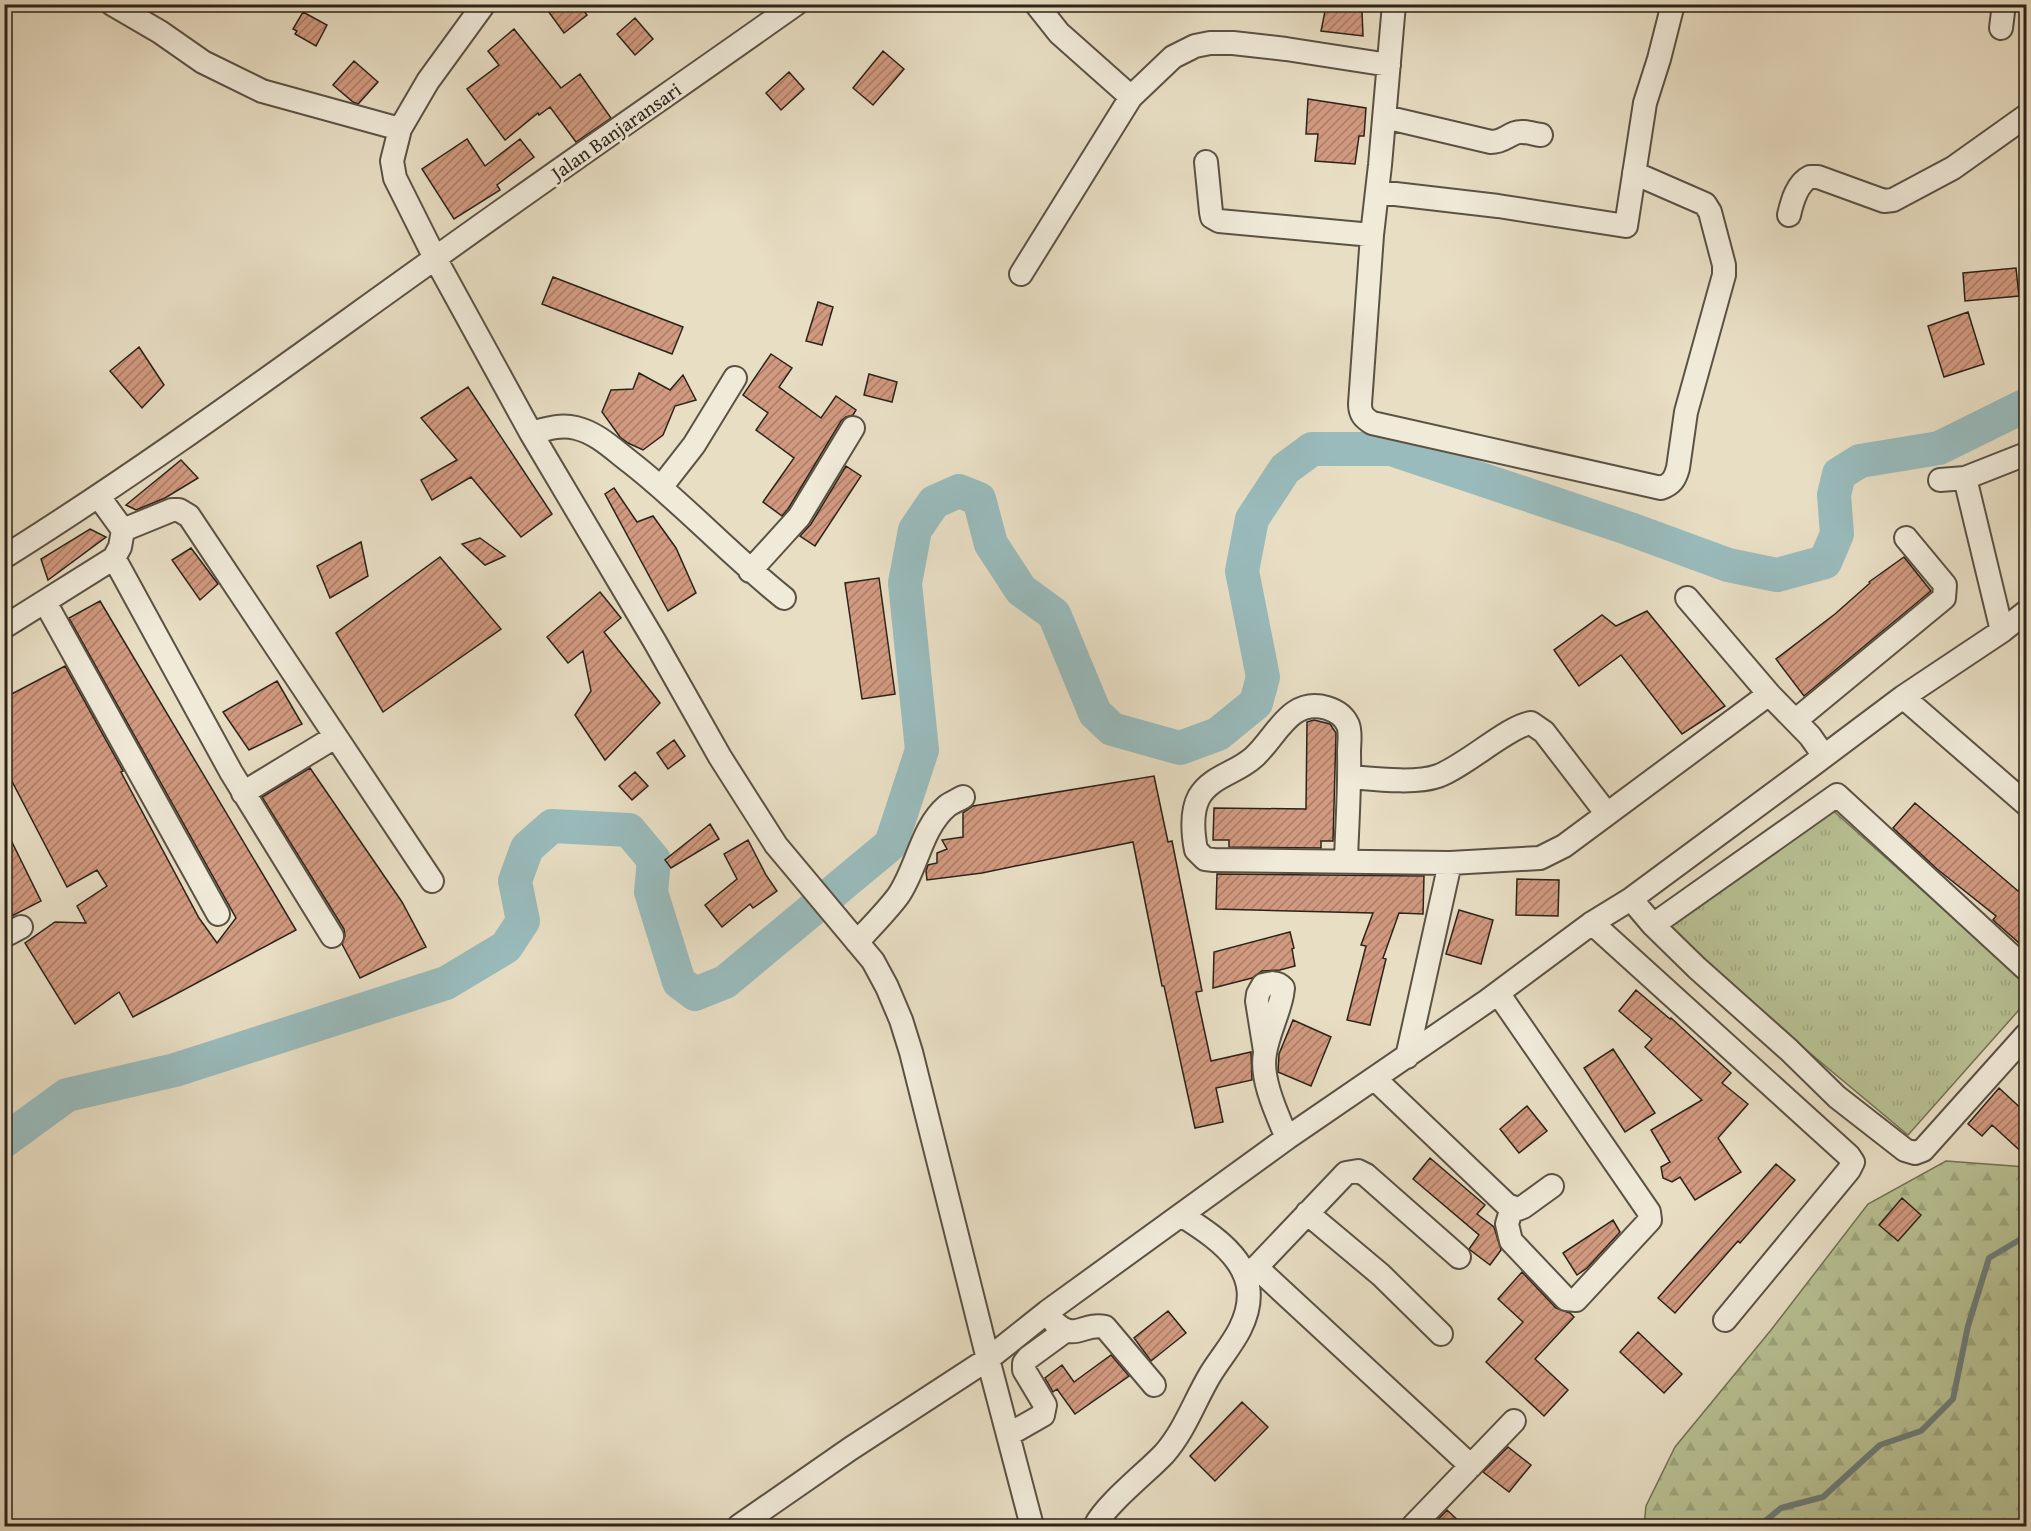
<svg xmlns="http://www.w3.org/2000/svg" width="2031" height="1531" viewBox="0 0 2031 1531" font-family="'Gentium Book Plus',serif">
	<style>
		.grass { fill: url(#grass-tufts); stroke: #727256; stroke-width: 1.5 }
		.forest { fill: url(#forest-firs); stroke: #727256; stroke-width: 1.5 }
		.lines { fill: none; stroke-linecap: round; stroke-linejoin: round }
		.stream { stroke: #6d7e7b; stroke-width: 6 }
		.river { stroke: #99bbbc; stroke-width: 34 }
		.building { fill: url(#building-hatch); stroke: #2c2319; stroke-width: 1.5 }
		.minor-casing { stroke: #5b5244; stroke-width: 26 }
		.minor { stroke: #f0ead9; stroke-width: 22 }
		.labels { text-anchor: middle; stroke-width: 6; stroke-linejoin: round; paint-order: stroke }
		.street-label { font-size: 20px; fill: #2c2319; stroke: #f0ead9 }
	</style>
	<defs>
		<pattern id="grass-tufts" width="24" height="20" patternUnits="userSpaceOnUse" patternTransform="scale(1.5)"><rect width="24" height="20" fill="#b8c193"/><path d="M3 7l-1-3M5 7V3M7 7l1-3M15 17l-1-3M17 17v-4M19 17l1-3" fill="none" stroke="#9ea67e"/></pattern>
		<pattern id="forest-firs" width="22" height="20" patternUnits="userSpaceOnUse" patternTransform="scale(1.5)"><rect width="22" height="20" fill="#b8c193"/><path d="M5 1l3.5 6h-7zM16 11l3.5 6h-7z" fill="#9ea67e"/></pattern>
		<pattern id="building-hatch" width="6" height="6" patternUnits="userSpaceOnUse" patternTransform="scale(1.5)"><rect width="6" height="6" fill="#d1997f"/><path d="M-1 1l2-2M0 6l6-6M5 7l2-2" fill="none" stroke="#aa7c67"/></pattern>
	</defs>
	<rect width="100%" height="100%" fill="#e8dec4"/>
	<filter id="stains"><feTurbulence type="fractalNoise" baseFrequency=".00333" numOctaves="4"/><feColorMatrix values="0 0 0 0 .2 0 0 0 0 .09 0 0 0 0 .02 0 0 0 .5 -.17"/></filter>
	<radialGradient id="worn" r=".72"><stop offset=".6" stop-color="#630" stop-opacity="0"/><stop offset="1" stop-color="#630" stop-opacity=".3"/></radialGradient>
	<path class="grass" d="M1829 807 2026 983V1002L1908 1135 1660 928Z"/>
	<path class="forest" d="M1946 1161 2026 1167V1526H1644L1646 1506 1675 1447 1771 1330 1868 1204Z"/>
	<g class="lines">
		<path class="stream" d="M1759 1526 1781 1508 1823 1497 1880 1445 1921 1431 1953 1399 1968 1326 1989 1258 2026 1236"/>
		<path class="river" d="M4 1141 67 1095 175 1070 446 983 506 947 523 921 515 881 527 848 552 826 629 830 654 860 651 892 679 982 695 994 725 982 891 844 922 750 905 583 915 530 934 502 959 491 979 499 991 544 1021 590 1054 614 1095 713 1112 729 1180 748 1218 734 1256 703 1263 677 1242 571 1252 519 1285 469 1312 449H1391L1630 529 1728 565 1777 575 1825 562 1837 534 1834 495 1839 474 1860 461 1939 448 2026 405"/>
	</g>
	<path class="building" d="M543 4H579L587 15 564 33Z
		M1326 6 1362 12 1363 36 1321 31Z
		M303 12 327 25 316 46 295 34 297 31 293 29Z
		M635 18 653 39 635 55 617 34Z
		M514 29 561 88 580 74 611 118 576 142 550 107 539 115 538 113 505 140 467 89 499 65 488 51Z
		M883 51 904 69 873 105 853 88Z
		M354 61 378 82 358 104 353 102 333 85Z
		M789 72 804 89 781 110 766 93Z
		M1308 99 1366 108 1364 136H1359L1355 164 1315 161 1318 134H1306Z
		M467 139 485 166 520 139 534 157 497 185 500 190 454 219 422 169Z
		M2016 268 2019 296 1965 301 1963 273Z
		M553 277 683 327 672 354 542 304Z
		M818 302 833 307 822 345 806 341Z
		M1968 312 1984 364 1944 377 1928 326Z
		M139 347 164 385 142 408 110 371Z
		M771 354 792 368 779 387 821 418 836 396 856 410 853 415 846 417 841 421 788 509 782 516 763 502 794 458 756 430 768 413 743 395Z
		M639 373 670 390 683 375 696 400 675 406 663 435 643 450 628 443 620 437 602 412 611 390 633 389Z
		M869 374 897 382 892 402 864 395Z
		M468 387 552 514 521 537 471 477 432 500 421 480 457 460 421 418Z
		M181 460 198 478 165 498 136 510 126 505Z
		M846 466 861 476 815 546 800 536 811 524Z
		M614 488 637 522 653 516 676 548 696 593 668 611 605 494Z
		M90 529 106 537 48 580 41 559Z
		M480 538 505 556 485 565 462 544Z
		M361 542 368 576 330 598 317 566Z
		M191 548 218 584 200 600 172 560Z
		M440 557 501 629 383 712 336 633Z
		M1904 557 1931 591 1804 696 1776 659 1835 614 1870 583 1869 582Z
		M879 578 895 694 862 699 845 583Z
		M600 592 621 618 604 632 660 703 605 760 575 715 591 691 583 651 568 663 547 637Z
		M100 601 296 930 133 1017 119 992 75 1024 25 943 55 922 86 923 77 906 107 886 97 870 67 887 4 766V698L65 666 123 771 121 772 199 918 217 943 236 918 69 618Z
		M1647 611 1725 706 1682 734 1621 655 1579 686 1554 650 1602 615 1616 626Z
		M277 681 302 724 249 750 223 712Z
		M1314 720 1330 724 1336 733 1333 841H1321V848L1229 847V840H1213L1214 808 1306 809 1307 722Z
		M674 740 685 756 668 769 657 753Z
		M310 768 402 902 426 947 360 978 342 944 345 936 344 929 262 797Z
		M635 772 648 786 632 800 619 786Z
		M1154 776 1168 842 1172 841 1202 991 1196 992 1211 1061 1251 1052 1252 1080 1216 1088 1223 1122 1195 1128 1164 986H1162L1133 842 982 873 927 880 926 871 928 865 937 863V853L947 849 942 840 963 837V813L973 806Z
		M1915 803 2018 891 2026 881V949L1993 920 1996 916 1937 869 1893 828Z
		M710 824 719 839 671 868 665 860Z
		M4 826 41 901 4 920Z
		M748 840 766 875 777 891 753 908 750 904 722 927 705 905 737 879 724 854Z
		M1217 874 1424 876 1423 914 1399 913 1383 958 1386 959 1370 1025 1347 1020 1366 946 1361 945 1373 913 1216 909Z
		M1517 879 1559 880 1558 916 1516 915Z
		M1459 910 1493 920 1481 964 1446 954Z
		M1290 932 1294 948 1292 949 1295 966 1280 970 1262 971 1252 978 1213 988 1214 952Z
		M1636 990 1670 1019 1671 1018 1731 1073 1722 1083 1748 1104 1718 1138 1741 1172 1695 1200 1680 1177 1672 1182 1663 1178 1661 1167 1670 1162 1651 1130 1702 1100 1645 1047 1652 1039 1619 1011Z
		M1293 1020 1331 1037 1311 1086 1278 1072 1279 1054Z
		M1613 1049 1655 1113 1625 1132 1584 1068Z
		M1999 1088 2026 1113V1156L1992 1125 1982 1136 1968 1124Z
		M1527 1106 1547 1131 1519 1153 1500 1129Z
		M1430 1158 1485 1205 1477 1214 1494 1227 1501 1250 1490 1265 1469 1249 1479 1235 1413 1179Z
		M1776 1164 1795 1180 1740 1243 1738 1241 1675 1313 1658 1298Z
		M1902 1198 1921 1215 1898 1241 1879 1225Z
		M1613 1220 1620 1232 1587 1268 1577 1275 1563 1253Z
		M1522 1272 1556 1308 1570 1313 1574 1317 1535 1359 1568 1390 1544 1416 1486 1362 1523 1322 1498 1299Z
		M1168 1311 1186 1333 1151 1361 1134 1338Z
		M1638 1332 1682 1374 1664 1393 1620 1352Z
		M1111 1355 1129 1376 1075 1414 1057 1389 1053 1392 1045 1378 1062 1365 1074 1382Z
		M1242 1402 1268 1427 1215 1481 1190 1456Z
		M1508 1447 1531 1465 1509 1492 1483 1472Z
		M1447 1510 1465 1527H1431Z"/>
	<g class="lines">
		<defs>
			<path id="minor" d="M112 4 160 32 203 62 262 91 400 129
				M484 4 428 81 400 129 392 161 395 178 435 258 531 433 655 642 720 757 776 845 873 961 887 987 901 1020 911 1052 988 1359 1032 1526
				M1036 4 1059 33 1131 97
				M1394 4 1380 165 1372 235 1360 404C1360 414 1364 418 1372 423L1661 488C1672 484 1675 479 1678 468L1686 412 1724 275V265L1710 212 1705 204 1634 173
				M2001 28 2004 4
				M1385 117 1491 142C1502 142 1505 137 1515 133 1523 130 1533 134 1541 135
				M1206 162 1211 212 1212 217 1219 221 1372 235
				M1378 192 1498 206 1626 226 1645 103 1659 59 1673 4
				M1789 215C1792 202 1797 183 1810 177H1818L1884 201 1893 200 1953 168 2026 116
				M1021 274 1131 97 1173 57 1195 46 1210 43H1233L1286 49 1389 65
				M531 433C546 429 560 424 576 428 597 433 613 449 630 462 684 504 730 555 784 598
				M1965 478 2002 631
				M1940 480 1965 478 2026 454
				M662 486 694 445 735 378
				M123 530 172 510H179L189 516 432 881
				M4 557C149 466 287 364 427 264 549 176 673 91 796 4
				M114 558 231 772 332 936
				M750 571 799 517 853 428
				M1687 598 1769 694 1810 736 1824 756
				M45 602 218 914
				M4 627 114 558 120 547 123 530 99 497
				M1903 697 2026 804
				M1796 720 1944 598 1945 585 1906 538
				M1350 777C1374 779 1416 784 1438 776 1464 767 1510 725 1531 723L1544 732 1607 814
				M243 793 335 737
				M1346 861C1347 825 1350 788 1349 752 1349 743 1351 733 1348 725 1344 716 1337 711 1327 708 1290 697 1277 736 1254 757 1237 773 1211 776 1199 797 1191 812 1193 834 1196 850L1205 859 1214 860 1450 863
				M1631 899 1653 925 1697 968 1789 1050 1837 1097 1905 1150 1915 1153 1923 1150 2026 1035
				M1592 923 1849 1156 1853 1162 1849 1170 1725 1320
				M1653 925 1837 795 2026 969
				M4 936 21 927
				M857 942C871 927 886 912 898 896 917 869 921 828 947 806 951 803 958 800 963 797
				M1498 993 1649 1212 1650 1220 1576 1300 1566 1299 1511 1241 1507 1224 1512 1207
				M1265 1051 1257 1001 1258 994 1263 985C1270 983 1277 981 1283 988L1282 995C1278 1015 1268 1034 1265 1053 1260 1079 1277 1114 1287 1138
				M1407 1057 1450 863 1540 858 1564 846 1769 694
				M1375 1079 1507 1205 1518 1209 1523 1207 1552 1186
				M1307 1213 1381 1275 1441 1334
				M1256 1267 1471 1466
				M1247 1277 1346 1173 1358 1171 1366 1175 1459 1257
				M1055 1323C1076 1342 1083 1322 1105 1327L1154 1385
				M1008 1435 1043 1415 1045 1405 1024 1370V1363L1028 1358 1065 1331
				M739 1526 850 1449 988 1359 1047 1312 1287 1138 1487 1001 1592 923 1631 899 1811 766 1903 697 2002 631 2026 612
				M1095 1526C1106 1504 1146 1473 1164 1454 1185 1430 1194 1402 1210 1375 1219 1360 1232 1345 1240 1329 1268 1273 1224 1242 1181 1215
				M1413 1526 1514 1421"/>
		</defs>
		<use href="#minor" class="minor-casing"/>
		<use href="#minor" class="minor"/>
	</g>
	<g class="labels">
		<g class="street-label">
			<text transform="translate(616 131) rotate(-35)" y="7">Jalan Banjaransari</text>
		</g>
	</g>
	<rect width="2031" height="1531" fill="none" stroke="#e8dec4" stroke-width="24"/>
	<rect x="6" y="6" width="2019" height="1519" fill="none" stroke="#2c2319" stroke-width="3"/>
	<rect x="12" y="12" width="2007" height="1507" fill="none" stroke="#2c2319" stroke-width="1.5"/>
	<rect width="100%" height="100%" filter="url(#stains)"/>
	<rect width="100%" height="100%" fill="url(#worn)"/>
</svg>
